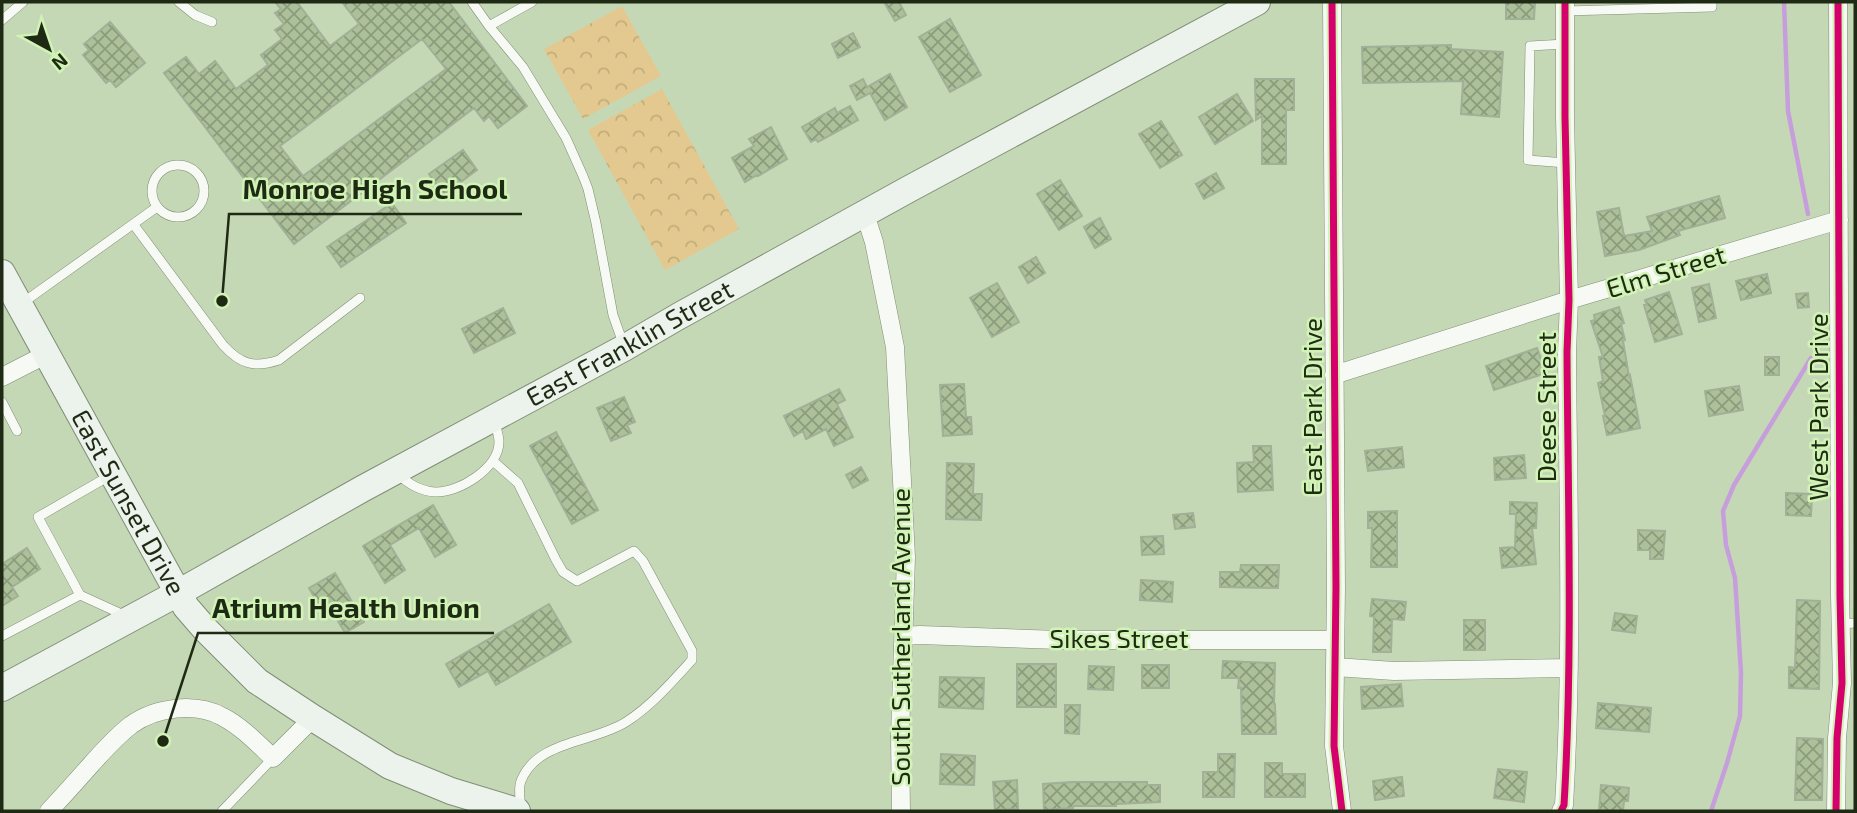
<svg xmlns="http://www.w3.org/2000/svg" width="1857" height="813" viewBox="0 0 1857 813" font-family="'Exo 2',sans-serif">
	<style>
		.park { fill: url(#park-crowns) }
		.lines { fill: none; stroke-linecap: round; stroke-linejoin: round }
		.stream { stroke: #c69edc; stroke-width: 4.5 }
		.building { fill: url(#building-cross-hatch); stroke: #a1b096; stroke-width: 2; fill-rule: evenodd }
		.lane-casing { stroke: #808e75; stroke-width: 10 }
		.street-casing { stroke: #808e75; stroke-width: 19 }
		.secondary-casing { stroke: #808e75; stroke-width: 28 }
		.lane { stroke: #f6f9f4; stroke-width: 9 }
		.street { stroke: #f6f9f4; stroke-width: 18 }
		.secondary { stroke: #ecf2ec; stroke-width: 26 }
		.cycleway-casing { stroke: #d1f3b6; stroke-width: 11 }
		.cycleway { stroke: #d6006c; stroke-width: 7 }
		.labels { text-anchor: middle; stroke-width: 5; stroke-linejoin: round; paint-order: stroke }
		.street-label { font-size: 26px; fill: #1e2a13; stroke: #d1f3b6 }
		.leader { fill: none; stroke: #1e2a13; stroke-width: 2.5 }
		.callout-dot { fill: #1e2a13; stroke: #d1f3b6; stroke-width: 2.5 }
		.callout-label { font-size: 28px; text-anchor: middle; font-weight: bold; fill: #1e2a13; stroke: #d1f3b6; stroke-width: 5; stroke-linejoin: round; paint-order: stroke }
	</style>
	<defs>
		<pattern id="park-crowns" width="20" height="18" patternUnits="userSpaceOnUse" patternTransform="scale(1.75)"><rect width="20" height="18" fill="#e3c98f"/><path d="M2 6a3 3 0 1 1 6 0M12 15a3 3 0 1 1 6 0" fill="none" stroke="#c2ad7a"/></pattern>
		<pattern id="building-cross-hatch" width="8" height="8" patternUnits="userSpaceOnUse" patternTransform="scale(1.75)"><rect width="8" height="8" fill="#acc09a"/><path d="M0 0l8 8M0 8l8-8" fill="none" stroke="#8b9c7c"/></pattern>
	</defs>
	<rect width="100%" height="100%" fill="#c5d8b6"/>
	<path class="park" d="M622 6 661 76 583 119 544 49Z
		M662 89 739 229 665 270 588 130Z"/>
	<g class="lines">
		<path class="stream" d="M1784 2 1788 111 1808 214
			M1711 811 1727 763 1740 716 1741 673 1735 578 1726 545 1723 511 1734 485 1811 358"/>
	</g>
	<path class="building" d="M275 2H297L330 46 359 24 342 2H449L527 106 498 128 489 116 484 121 474 108 294 244 164 73 186 57 199 74 215 61 236 89 268 65 261 55 282 39 275 30 284 24 275 13 281 9ZM422 39 446 69 303 176 280 146Z
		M884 2H899L906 15 895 21Z
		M1506 2H1535L1534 19H1506Z
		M950 19 981 75 950 92 919 37Z
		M110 22 145 63 116 87 110 80 106 83 83 55 89 50 84 44Z
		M853 33 860 47 838 58 832 44Z
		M1451 45V49L1503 52 1499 117 1461 114 1463 81 1363 83 1362 47Z
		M890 74 907 107 885 120 870 93 857 100 850 86 863 79 867 87Z
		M1255 79H1294V110H1286V164H1262V116L1256 120Z
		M1237 94 1253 121 1215 144 1199 117Z
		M850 106 858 120 818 142 816 139 811 142 802 127 835 108 837 113Z
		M1161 121 1182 155 1160 168 1139 134Z
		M771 127 787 159 758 176 757 175 745 182 732 158 754 146 749 139Z
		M463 150 477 170 443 195 429 174Z
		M1216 173 1224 188 1204 199 1196 184Z
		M1060 180 1082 216 1059 230 1037 194Z
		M1719 196 1725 218 1678 231 1680 235 1639 250 1605 256 1597 212 1619 208 1624 236 1652 231 1647 217Z
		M392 203 406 223 341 267 327 247Z
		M1100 218 1111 239 1095 248 1084 227Z
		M1036 257 1045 273 1028 283 1019 267Z
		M1767 274 1771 293 1741 300 1736 281Z
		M997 283 1019 322 992 337 970 298Z
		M1709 284 1716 318 1699 322 1692 288Z
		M1669 292 1682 334 1655 342 1644 305H1647L1645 300Z
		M1808 293 1809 307 1798 308 1796 294Z
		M1619 307 1624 323 1621 324 1625 340 1623 341 1629 376 1630 375 1640 428 1607 435 1603 416H1605L1598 383 1603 381 1599 357H1603L1591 321 1595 320 1594 315Z
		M503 308 515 333 474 353 462 329Z
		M1537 348 1546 373 1494 390 1486 366Z
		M1765 357H1779V375H1765Z
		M964 384 966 417H971L972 434 943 436 940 385Z
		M1739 386 1743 410 1709 416 1705 391Z
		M839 389 845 400 837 404 853 437 834 446 826 429 806 439 803 431 794 436 784 416Z
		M624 397 635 422 627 425 631 433 611 441 597 408Z
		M556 432 598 510 572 524 530 446Z
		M1253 446H1271L1273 490 1238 492 1237 463 1254 462Z
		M1402 447 1404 467 1368 471 1365 451Z
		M1524 455 1526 478 1495 480 1494 458Z
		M947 463 974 464 973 494H982L981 520 946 519Z
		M861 467 868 480 853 488 846 475Z
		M1786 493 1812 494 1811 516 1786 515Z
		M1510 502 1537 503 1536 528H1532L1536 564 1502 568 1500 548 1515 547 1516 514H1510Z
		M433 505 456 545 435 557 419 528 390 545 405 570 385 583 363 546Z
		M1397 511V567H1371L1372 528H1368V512Z
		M1193 513 1195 527 1175 529 1173 515Z
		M1638 530 1665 531 1663 559H1650V550H1638Z
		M1163 536 1164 554 1142 555 1141 537Z
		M27 548 40 569 12 587 18 596 2 606V564Z
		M1241 565H1279L1278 588 1220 587V572H1240Z
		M335 573 364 622 345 633 329 606 322 610 309 588Z
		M1141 580 1173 582 1172 602 1140 600Z
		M1372 599 1406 602 1404 620 1392 619 1391 652H1373L1374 617 1370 616Z
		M1797 600 1820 601 1819 689 1789 688V667L1795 668Z
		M549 604 571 642 496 685 488 671 459 687 446 664Z
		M1615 613 1637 616 1635 633 1612 630Z
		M1464 620H1485V650H1464Z
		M1223 661 1275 663 1274 704H1275L1276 734H1242L1241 688H1238L1239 678H1222Z
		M1017 664H1056V707H1017Z
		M1142 665H1169V688H1142Z
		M1089 666 1114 667 1113 690 1088 689Z
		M940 677 984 678 983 709 939 707Z
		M1401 684 1403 706 1362 709 1361 687Z
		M1598 703 1651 708 1649 732 1596 728Z
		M1065 705H1080L1079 734 1065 733Z
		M1797 738 1823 739 1822 800H1795Z
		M941 754 975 756 974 785 940 784Z
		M1218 754H1235L1234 797H1203V772H1218Z
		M1265 763H1282V774H1305V797H1265Z
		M1498 769 1527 772 1524 802 1494 798Z
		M1402 777 1404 796 1375 800 1373 781Z
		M1017 780 1018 809 995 810 993 782Z
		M1072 782H1147V785H1160V802L1116 804V806H1073V808L1044 810 1043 784Z
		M1601 785 1629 788 1628 801H1624L1623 811H1599Z"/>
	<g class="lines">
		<defs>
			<path id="lane" d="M179 2 195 15 212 22
				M472 2 489 26 523 67 566 138 583 176 588 189 596 223 613 315 624 346
				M1565 11 1712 7V2
				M2 20 23 2
				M489 26 532 2
				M1565 44 1530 46 1528 160 1566 163
				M152 191a26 26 0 1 1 52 0a26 26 0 1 1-52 0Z
				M134 225 223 345C241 365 255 368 279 360L360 298
				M21 304 157 207
				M2 402 17 431
				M493 461 518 483 556 560 563 572 577 581 634 551 643 561 692 651V660C672 682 651 706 626 722 593 743 537 740 521 781 518 788 520 800 521 808
				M397 473C407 483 420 491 435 492 459 493 499 468 499 442 499 435 496 427 494 421
				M80 595 126 616
				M1841 624 1855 623
				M2 636 80 595 38 517 111 475
				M222 811 273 758"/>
			<path id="street" d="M1332 2 1336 587 1334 746 1342 811
				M865 214 874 242 895 347 906 557 900 736 901 811
				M1334 375 1569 300 1839 220
				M2 377 47 354
				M904 636 920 635 1059 640H1335
				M1335 667 1394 671 1569 668
				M49 811C65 794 80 777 96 759 107 747 118 735 131 725 156 707 196 702 223 717 242 727 257 743 273 758L313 718
				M1561 811 1564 805C1573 654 1568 503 1567 352L1569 300 1565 117V2
				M1836 811 1837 738 1842 683 1840 596 1838 2"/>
			<g id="secondary">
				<path id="s1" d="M2 273 178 593 186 607 205 629 257 681 313 718 390 766 451 791 517 811"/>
				<path id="s2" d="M2 688 178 593 362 489 624 348 679 316 909 189 1257 2"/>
			</g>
		</defs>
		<use href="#lane" class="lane-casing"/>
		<use href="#street" class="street-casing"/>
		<use href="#secondary" class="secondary-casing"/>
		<use href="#lane" class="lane"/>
		<use href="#street" class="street"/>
		<use href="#secondary" class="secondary"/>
		<defs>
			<path id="cycleway" d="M1332 2 1336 587 1334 746 1342 811
				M1561 811 1564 805C1573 654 1568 503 1567 352L1569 300 1565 117V2
				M1836 811 1837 738 1842 683 1840 596 1838 2"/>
		</defs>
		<use href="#cycleway" class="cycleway-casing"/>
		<use href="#cycleway" class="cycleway"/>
	</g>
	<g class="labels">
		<g class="street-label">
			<text transform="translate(1666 272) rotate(-17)" y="9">Elm Street</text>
			<text dy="9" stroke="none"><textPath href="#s2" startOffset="716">East Franklin Street</textPath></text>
			<text transform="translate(1313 407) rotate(-90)" y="9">East Park Drive</text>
			<text transform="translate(1547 407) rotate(-90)" y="9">Deese Street</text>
			<text transform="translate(1819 407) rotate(-90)" y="9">West Park Drive</text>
			<text dy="9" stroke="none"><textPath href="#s1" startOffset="262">East Sunset Drive</textPath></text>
			<text transform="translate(901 637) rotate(-90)" y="9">South Sutherland Avenue</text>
			<text x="1119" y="648">Sikes Street</text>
		</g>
	</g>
	<path class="leader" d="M222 301L229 214H522M163 741L198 633H494"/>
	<g class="callout-dot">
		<circle cx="222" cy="301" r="7"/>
		<circle cx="163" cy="741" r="7"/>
	</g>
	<g class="callout-label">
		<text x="375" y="199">Monroe High School</text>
		<text x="346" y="618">Atrium Health Union</text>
	</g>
	<rect width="1857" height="813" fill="none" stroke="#1e2a13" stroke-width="7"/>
	<g transform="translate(49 49) rotate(140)" stroke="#d1f3b6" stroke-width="5" paint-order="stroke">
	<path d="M0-5L12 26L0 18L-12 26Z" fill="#1e2a13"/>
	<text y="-10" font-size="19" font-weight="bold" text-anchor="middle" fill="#1e2a13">N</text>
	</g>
</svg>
